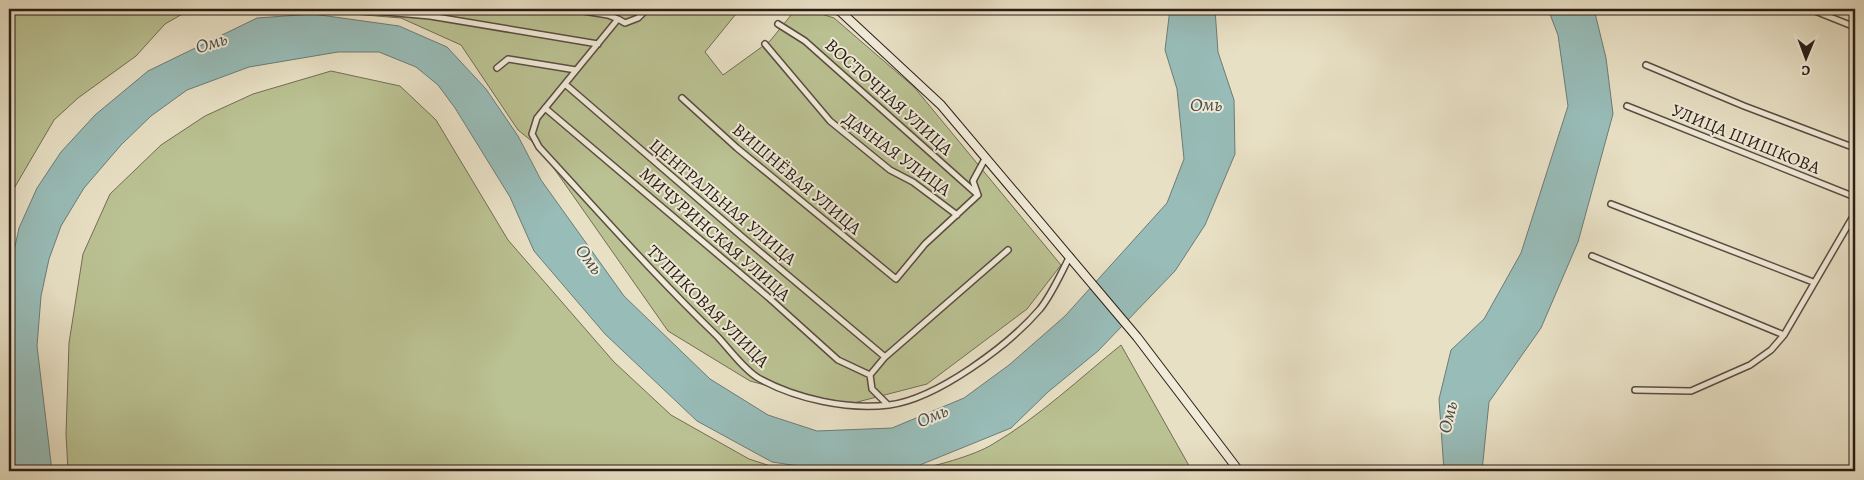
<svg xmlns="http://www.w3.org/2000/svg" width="1864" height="480" viewBox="0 0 1864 480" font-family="Alegreya,serif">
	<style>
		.green { fill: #bac192; stroke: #726e54 }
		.water { fill: #98bcb8; stroke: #6c7c77 }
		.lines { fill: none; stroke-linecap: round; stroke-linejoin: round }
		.minor-casing { stroke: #5a4d42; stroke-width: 8 }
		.tertiary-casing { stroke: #5a4d42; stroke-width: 9 }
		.secondary-casing { stroke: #2b1c16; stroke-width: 10 }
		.minor { stroke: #f0ebd9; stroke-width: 5 }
		.tertiary { stroke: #f0ebd9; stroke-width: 6 }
		.secondary { stroke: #f0ebd9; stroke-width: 8 }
		.labels { text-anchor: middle; stroke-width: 4; stroke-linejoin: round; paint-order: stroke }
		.street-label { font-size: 18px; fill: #2b1c16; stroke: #f0ebd9 }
		.water-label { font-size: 19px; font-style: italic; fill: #4c4c47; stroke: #f0ebd9 }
	</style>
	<rect width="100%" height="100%" fill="#e8e0c5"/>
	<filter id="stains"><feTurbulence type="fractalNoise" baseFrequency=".004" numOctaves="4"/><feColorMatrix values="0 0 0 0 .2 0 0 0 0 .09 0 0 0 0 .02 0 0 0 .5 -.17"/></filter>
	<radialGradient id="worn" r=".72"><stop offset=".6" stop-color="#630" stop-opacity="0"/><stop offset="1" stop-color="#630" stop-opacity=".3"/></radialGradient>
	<path class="green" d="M9 9H191L165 24 136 56 78 98 54 120 9 197Z
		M292 9H740L705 52 723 75 770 41 796 9H806L834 18 914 87 1061 265 1027 309 927 384 842 406 750 381 668 331 539 147 518 130 461 45 401 18Z
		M331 71 400 86 436 120 508 240 614 362 671 415 749 459 786 471H68L66 434 69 343 83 254 110 194 161 145 205 116 253 94Z
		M1121 345 1192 471H909C932 467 974 456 993 444 1039 417 1080 378 1121 345Z"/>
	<path class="water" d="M1170 9H1215L1218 52 1234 100 1235 154 1205 225 1175 271 1098 351 1048 392 1011 428 910 469 832 471 772 462 697 421 605 334 534 251 510 197 455 108 438 85 416 67 379 52H338L249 67 187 90 151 116 121 145 84 188 61 226 49 259 41 296 37 346 52 471H9V274L19 228 37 188 61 152 95 115 148 71 257 18 313 14 399 26 447 47 486 89 518 136 541 180 624 296 710 379 768 415 817 431 892 428 964 398 1009 365 1065 316 1167 203 1184 159 1177 89 1165 50Z
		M1548 9H1594L1606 58 1613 114 1578 242 1541 328 1489 402 1482 471H1444L1439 399 1451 350 1484 319 1521 253 1568 106 1558 35Z"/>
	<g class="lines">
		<defs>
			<path id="minor" d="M351 9 430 16 598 44
				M571 9 608 15 618 19
				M647 9 638 18 625 23 618 19 537 118 532 134 539 147C598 211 655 276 718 337 729 349 746 372 760 379 797 399 847 410 889 405 937 399 1009 345 1040 309 1052 294 1061 273 1070 256
				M1810 9 1855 27
				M261 11 345 9
				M778 24 805 41 978 195
				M765 44 830 121 890 170 913 182 957 215
				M1646 65 1744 106 1855 148
				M497 68 508 59 576 70
				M565 84 740 235 885 357 870 375 872 389 888 405
				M682 98 737 148 896 279 925 244 978 195 973 181 986 157
				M1627 106 1855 197
				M545 108 768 297 838 360 870 375
				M1611 204 1813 282
				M1592 256 1784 335
				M885 357 1008 250
				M1635 390 1691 391 1750 365 1771 350 1784 335 1855 213"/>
			<path id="tertiary" d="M830 9 841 12"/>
			<path id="secondary" d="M846 9 841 12 941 105 1137 337 1239 471"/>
		</defs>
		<use href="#minor" class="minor-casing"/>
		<use href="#tertiary" class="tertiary-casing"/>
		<use href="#secondary" class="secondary-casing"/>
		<use href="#minor" class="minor"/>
		<use href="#tertiary" class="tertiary"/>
		<use href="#secondary" class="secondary"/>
	</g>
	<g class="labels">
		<g class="street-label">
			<text transform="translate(889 97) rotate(42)" y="6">ВОСТОЧНАЯ УЛИЦА</text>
			<text transform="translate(1746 139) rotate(22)" y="6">УЛИЦА ШИШКОВА</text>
			<text transform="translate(897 154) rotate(36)" y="6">ДАЧНАЯ УЛИЦА</text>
			<text transform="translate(797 179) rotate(40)" y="6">ВИШНЁВАЯ УЛИЦА</text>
			<text transform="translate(723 202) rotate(40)" y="6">ЦЕНТРАЛЬНАЯ УЛИЦА</text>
			<text transform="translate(715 234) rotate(41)" y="6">МИЧУРИНСКАЯ УЛИЦА</text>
			<text transform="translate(708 306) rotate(45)" y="6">ТУПИКОВАЯ УЛИЦА</text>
		</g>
		<g class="water-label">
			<text transform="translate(211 42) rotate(-17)" y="7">Омь</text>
			<text x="1206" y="111">Омь</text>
			<text transform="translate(590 259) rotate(53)" y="7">Омь</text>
			<text transform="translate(932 415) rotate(-23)" y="7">Омь</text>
			<text transform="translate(1447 417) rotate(-76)" y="7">Омь</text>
		</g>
	</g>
	<rect width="1864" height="480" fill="none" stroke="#e8e0c5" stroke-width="30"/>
	<rect x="10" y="10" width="1844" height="460" fill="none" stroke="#2b1c16" stroke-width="2.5"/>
	<rect x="15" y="15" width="1834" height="450" fill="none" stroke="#2b1c16"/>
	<g transform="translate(1806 58) rotate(181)" stroke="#f0ebd9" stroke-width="4" paint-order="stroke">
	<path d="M0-4L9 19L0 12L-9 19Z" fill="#2b1c16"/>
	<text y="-8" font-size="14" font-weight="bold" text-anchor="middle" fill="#2b1c16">С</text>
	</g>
	<rect width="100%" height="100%" filter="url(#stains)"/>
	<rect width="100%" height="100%" fill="url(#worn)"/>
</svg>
